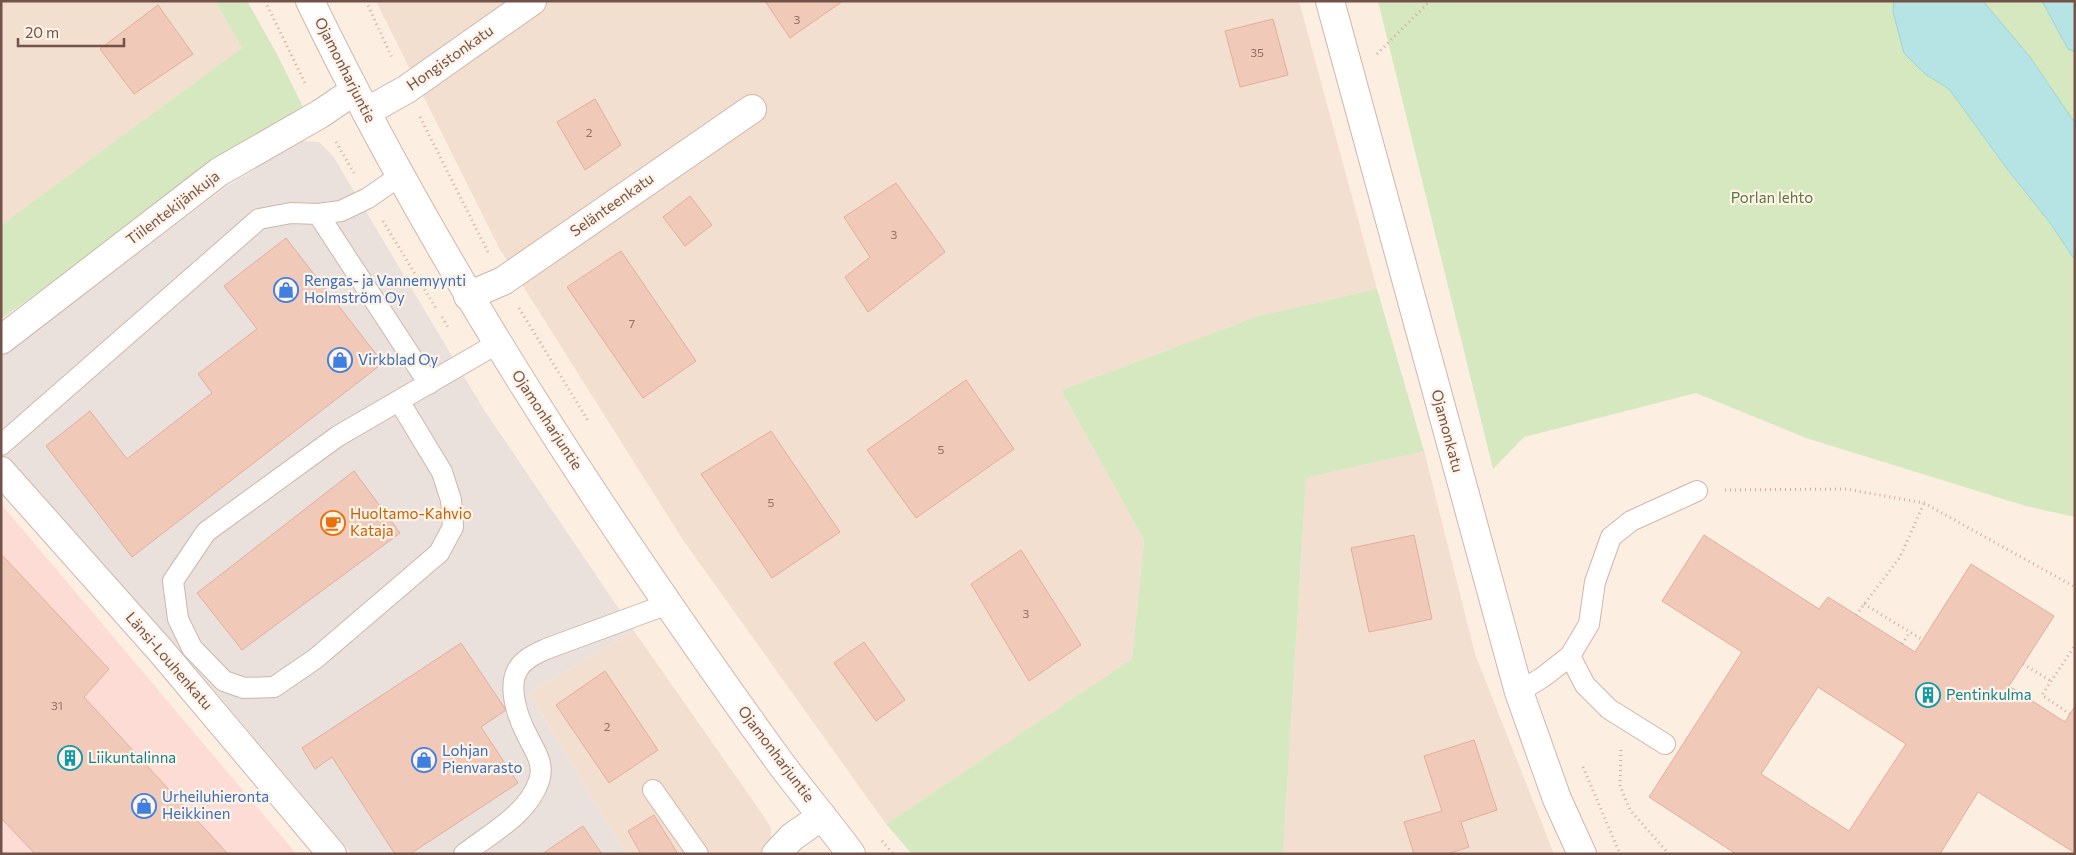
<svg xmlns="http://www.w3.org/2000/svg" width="2076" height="855" viewBox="0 0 2076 855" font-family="Commissioner,sans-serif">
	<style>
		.residential { fill: #f3dfd0 }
		.commercial { fill: #fcdcd5 }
		.industrial { fill: #eae1dc }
		.green { fill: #d5e8c0 }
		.water { fill: #b6e3e4; stroke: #9dd4d6 }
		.building { fill: #f1c9b9; stroke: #e3ad9a; fill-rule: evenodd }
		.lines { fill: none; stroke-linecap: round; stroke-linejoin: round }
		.service-casing { stroke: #ceb6ab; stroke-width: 22 }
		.minor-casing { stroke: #ceb6ab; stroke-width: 30 }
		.tertiary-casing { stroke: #ceb6ab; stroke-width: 30 }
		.secondary-casing { stroke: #d1b6a8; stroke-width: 30 }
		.path { stroke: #d5ac9d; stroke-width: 3; stroke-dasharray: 1 4; stroke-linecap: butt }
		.service { stroke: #fff; stroke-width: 20 }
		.minor { stroke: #fff; stroke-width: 28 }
		.tertiary { stroke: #fff; stroke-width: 28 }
		.secondary { stroke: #fff; stroke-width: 28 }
		.labels { text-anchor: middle; stroke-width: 4.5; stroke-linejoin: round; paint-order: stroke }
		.number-label { font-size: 12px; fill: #927065 }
		.street-label { font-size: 15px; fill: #725249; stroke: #fff3e7 }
		.park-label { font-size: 15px; fill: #587841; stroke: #fff3e7 }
		.shop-label { font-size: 15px; fill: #366cbe; stroke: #fff3e7; text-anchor: start }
		.food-label { font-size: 15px; fill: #c56008; stroke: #fff3e7; text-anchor: start }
		.culture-label { font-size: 15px; fill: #0d838f; stroke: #fff3e7; text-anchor: start }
	</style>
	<rect width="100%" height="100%" fill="#fceee1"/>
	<path class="residential" d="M1 1H215L242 48 1 225Z
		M376 1H1299L1377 289 1258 316 1061 390 1144 540 1132 659 886 824 683 540 499 248Z
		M1424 451 1475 654 1554 854H1283L1306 478Z
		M634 631 756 805 771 828V845L764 854H626L529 693Z"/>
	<path class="commercial" d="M1 504 289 845 296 854H1Z"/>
	<path class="industrial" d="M300 141 319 142 333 156 484 410 634 631 529 693 626 854H352L178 647 1 457V356L226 187Z"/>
	<path class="green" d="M215 1H247L277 54 304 109 268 128 1 319V225L242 48Z
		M1378 1H1894L1893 12 1925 74 1949 89 2008 170 2050 223 2075 260V517L2026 506 1806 438 1696 393 1524 437 1493 469Z
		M1983 1H2042L2068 49 2075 52V123L2030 57Z
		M1377 289 1424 451 1306 478 1283 854H912L886 824 1132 659 1144 540 1061 390 1258 316Z"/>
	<path class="water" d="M1894 1H1983L2030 57 2075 123V260L2050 223 2008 170 1949 89 1925 74 1904 53 1893 12Z
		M2042 1H2075V52L2068 49Z"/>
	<path class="building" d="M765 1H843L790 38Z
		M158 5 193 54 134 94 100 49Z
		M1273 19 1288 75 1240 87 1225 31Z
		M595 99 621 145 585 170 557 122Z
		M896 183 945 252 868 312 845 277 870 257 844 217Z
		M690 196 712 225 685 246 663 217Z
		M286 238 383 363 132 557 46 446 90 411 127 459 212 393 198 374 257 329 224 286Z
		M621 251 696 361 643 398 567 287Z
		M966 380 1014 449 916 518 867 450Z
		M771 431 840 532 772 578 701 474Z
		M354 471 400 533 242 650 197 593Z
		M1414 535 1432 619 1369 632 1351 548Z
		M1704 535 1819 609 1828 597 1915 652 1971 564 2054 616 2009 686 2065 722 2075 706V853L1978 792 1940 854H1736L1649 797 1742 652 1662 601ZM1818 687 1906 744 1849 831 1761 774Z
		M1021 550 1081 645 1029 681 971 584Z
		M1 554 109 669 84 697 228 854H35L1 818Z
		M864 642 905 700 876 721 834 663Z
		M461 643 506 710 481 727 518 783 410 854H395L332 757 315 769 302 748Z
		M605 671 658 750 609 783 556 705Z
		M1474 740 1497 810 1461 822 1469 847 1447 854H1414L1404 822 1442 811 1424 756Z
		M654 815 678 854H641L628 831Z
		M583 826 602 854H542Z"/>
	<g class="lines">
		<defs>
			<path id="service" d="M318 214 429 384
				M399 401 442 472 451 500 453 527 439 553 315 659 274 687 244 688 224 681 192 648 178 619 173 581 206 532 338 436 498 343
				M1 445 259 219 291 213 318 214 341 211 368 198 401 175
				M1570 656 1585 685 1609 709 1665 744
				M1519 692 1543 677 1570 656 1589 624 1595 582 1611 537 1631 521 1697 491
				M653 790 698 854
				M464 854C490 834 528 814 539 781 545 763 534 750 527 735 518 718 507 687 518 669 524 659 535 654 546 649L668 604"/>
			<path id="minor" d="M366 112 407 89 532 1
				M468 296 503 281 752 109
				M1 340 219 172 320 114 354 91
				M1 471 161 651 332 854
				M776 854 792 837 822 816"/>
			<path id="tertiary" d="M1330 1 1519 692 1557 799 1582 854"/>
			<path id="secondary" d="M310 1C439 268 603 517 776 757 800 790 827 821 851 854"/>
		</defs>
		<use href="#service" class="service-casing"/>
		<use href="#minor" class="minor-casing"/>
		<use href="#tertiary" class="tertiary-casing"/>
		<use href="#secondary" class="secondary-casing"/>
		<path class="path" d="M265 1 306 85
			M366 1 393 60
			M1377 54 1430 1
			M420 117 488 252
			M336 142 354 173
			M383 221 437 310
			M519 308 589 422
			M442 317 449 329
			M1725 490 1846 489 1924 503 2075 587
			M1864 604 1923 640
			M1856 615 1900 557 1924 503
			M1902 644 1910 632
			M2023 664 2051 681
			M2070 714 2042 695 2075 645
			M1621 750 1620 786 1630 810 1669 854
			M1583 767 1620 854
			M882 841 893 854"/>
		<use href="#service" class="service"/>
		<use href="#minor" class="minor"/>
		<use href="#tertiary" class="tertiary"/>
		<use href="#secondary" class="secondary"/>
	</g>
	<defs>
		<symbol id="shop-ring" viewBox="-11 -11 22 22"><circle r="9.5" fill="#fff3e7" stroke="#3f7fe0" stroke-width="1.5"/><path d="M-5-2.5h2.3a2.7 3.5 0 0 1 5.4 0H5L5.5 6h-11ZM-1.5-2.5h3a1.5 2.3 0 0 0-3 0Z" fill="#3f7fe0"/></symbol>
		<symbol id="cafe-ring" viewBox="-11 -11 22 22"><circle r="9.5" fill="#fff3e7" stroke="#e8710a" stroke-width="1.5"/><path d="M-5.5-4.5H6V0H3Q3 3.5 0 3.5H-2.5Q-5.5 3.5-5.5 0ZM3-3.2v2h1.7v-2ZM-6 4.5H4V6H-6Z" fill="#e8710a"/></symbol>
		<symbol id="building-ring" viewBox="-11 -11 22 22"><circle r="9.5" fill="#fff3e7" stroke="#0f9aa8" stroke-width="1.5"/><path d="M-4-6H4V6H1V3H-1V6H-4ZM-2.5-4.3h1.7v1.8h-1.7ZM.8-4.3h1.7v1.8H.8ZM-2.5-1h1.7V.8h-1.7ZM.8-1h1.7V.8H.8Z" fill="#0f9aa8"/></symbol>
	</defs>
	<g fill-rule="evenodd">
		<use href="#shop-ring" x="272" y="276" width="28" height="28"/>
		<use href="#shop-ring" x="326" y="346" width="28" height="28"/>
		<use href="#cafe-ring" x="319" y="509" width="28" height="28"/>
		<use href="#building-ring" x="1914" y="681" width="28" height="28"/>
		<use href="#building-ring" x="56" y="744" width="28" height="28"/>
		<use href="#shop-ring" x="410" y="746" width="28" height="28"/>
		<use href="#shop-ring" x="130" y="792" width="28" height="28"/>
	</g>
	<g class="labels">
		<g class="number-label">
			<text x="797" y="24">3</text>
			<text x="1257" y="57">35</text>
			<text x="589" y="137">2</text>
			<text x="894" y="239">3</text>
			<text x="632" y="328">7</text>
			<text x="941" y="454">5</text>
			<text x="771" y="507">5</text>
			<text x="1026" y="618">3</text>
			<text x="57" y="710">31</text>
			<text x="607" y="731">2</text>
		</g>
		<g class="street-label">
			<text transform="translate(450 58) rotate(-35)" y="5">Hongistonkatu</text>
			<text transform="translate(345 70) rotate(63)" y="5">Ojamonharjuntie</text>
			<text transform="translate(612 205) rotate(-35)" y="5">Selänteenkatu</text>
			<text transform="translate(173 208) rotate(-37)" y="5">Tiilentekijänkuja</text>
			<text transform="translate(547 420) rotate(57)" y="5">Ojamonharjuntie</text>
			<text transform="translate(1447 431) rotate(75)" y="5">Ojamonkatu</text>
			<text transform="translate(169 661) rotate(49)" y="5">Länsi-Louhenkatu</text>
			<text transform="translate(776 754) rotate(53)" y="5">Ojamonharjuntie</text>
		</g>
		<g class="park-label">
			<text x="1772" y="203">Porlan lehto</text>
		</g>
		<g class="shop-label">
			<text x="304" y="286">Rengas- ja Vannemyynti<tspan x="304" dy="17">Holmström Oy</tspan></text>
			<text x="358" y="365">Virkblad Oy</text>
			<text x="442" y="756">Lohjan<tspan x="442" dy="17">Pienvarasto</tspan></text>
			<text x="162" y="802">Urheiluhieronta<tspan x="162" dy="17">Heikkinen</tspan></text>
		</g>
		<g class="food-label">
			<text x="350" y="519">Huoltamo-Kahvio<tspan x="350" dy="17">Kataja</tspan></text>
		</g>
		<g class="culture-label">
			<text x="1946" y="700">Pentinkulma</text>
			<text x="88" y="763">Liikuntalinna</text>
		</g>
	</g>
	<rect width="2076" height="855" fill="none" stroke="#725249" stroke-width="5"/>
	<path d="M18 38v8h106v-8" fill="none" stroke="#725249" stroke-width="2.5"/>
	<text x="25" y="38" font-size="15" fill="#725249" stroke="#fff3e7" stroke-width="4" paint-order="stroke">20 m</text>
</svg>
